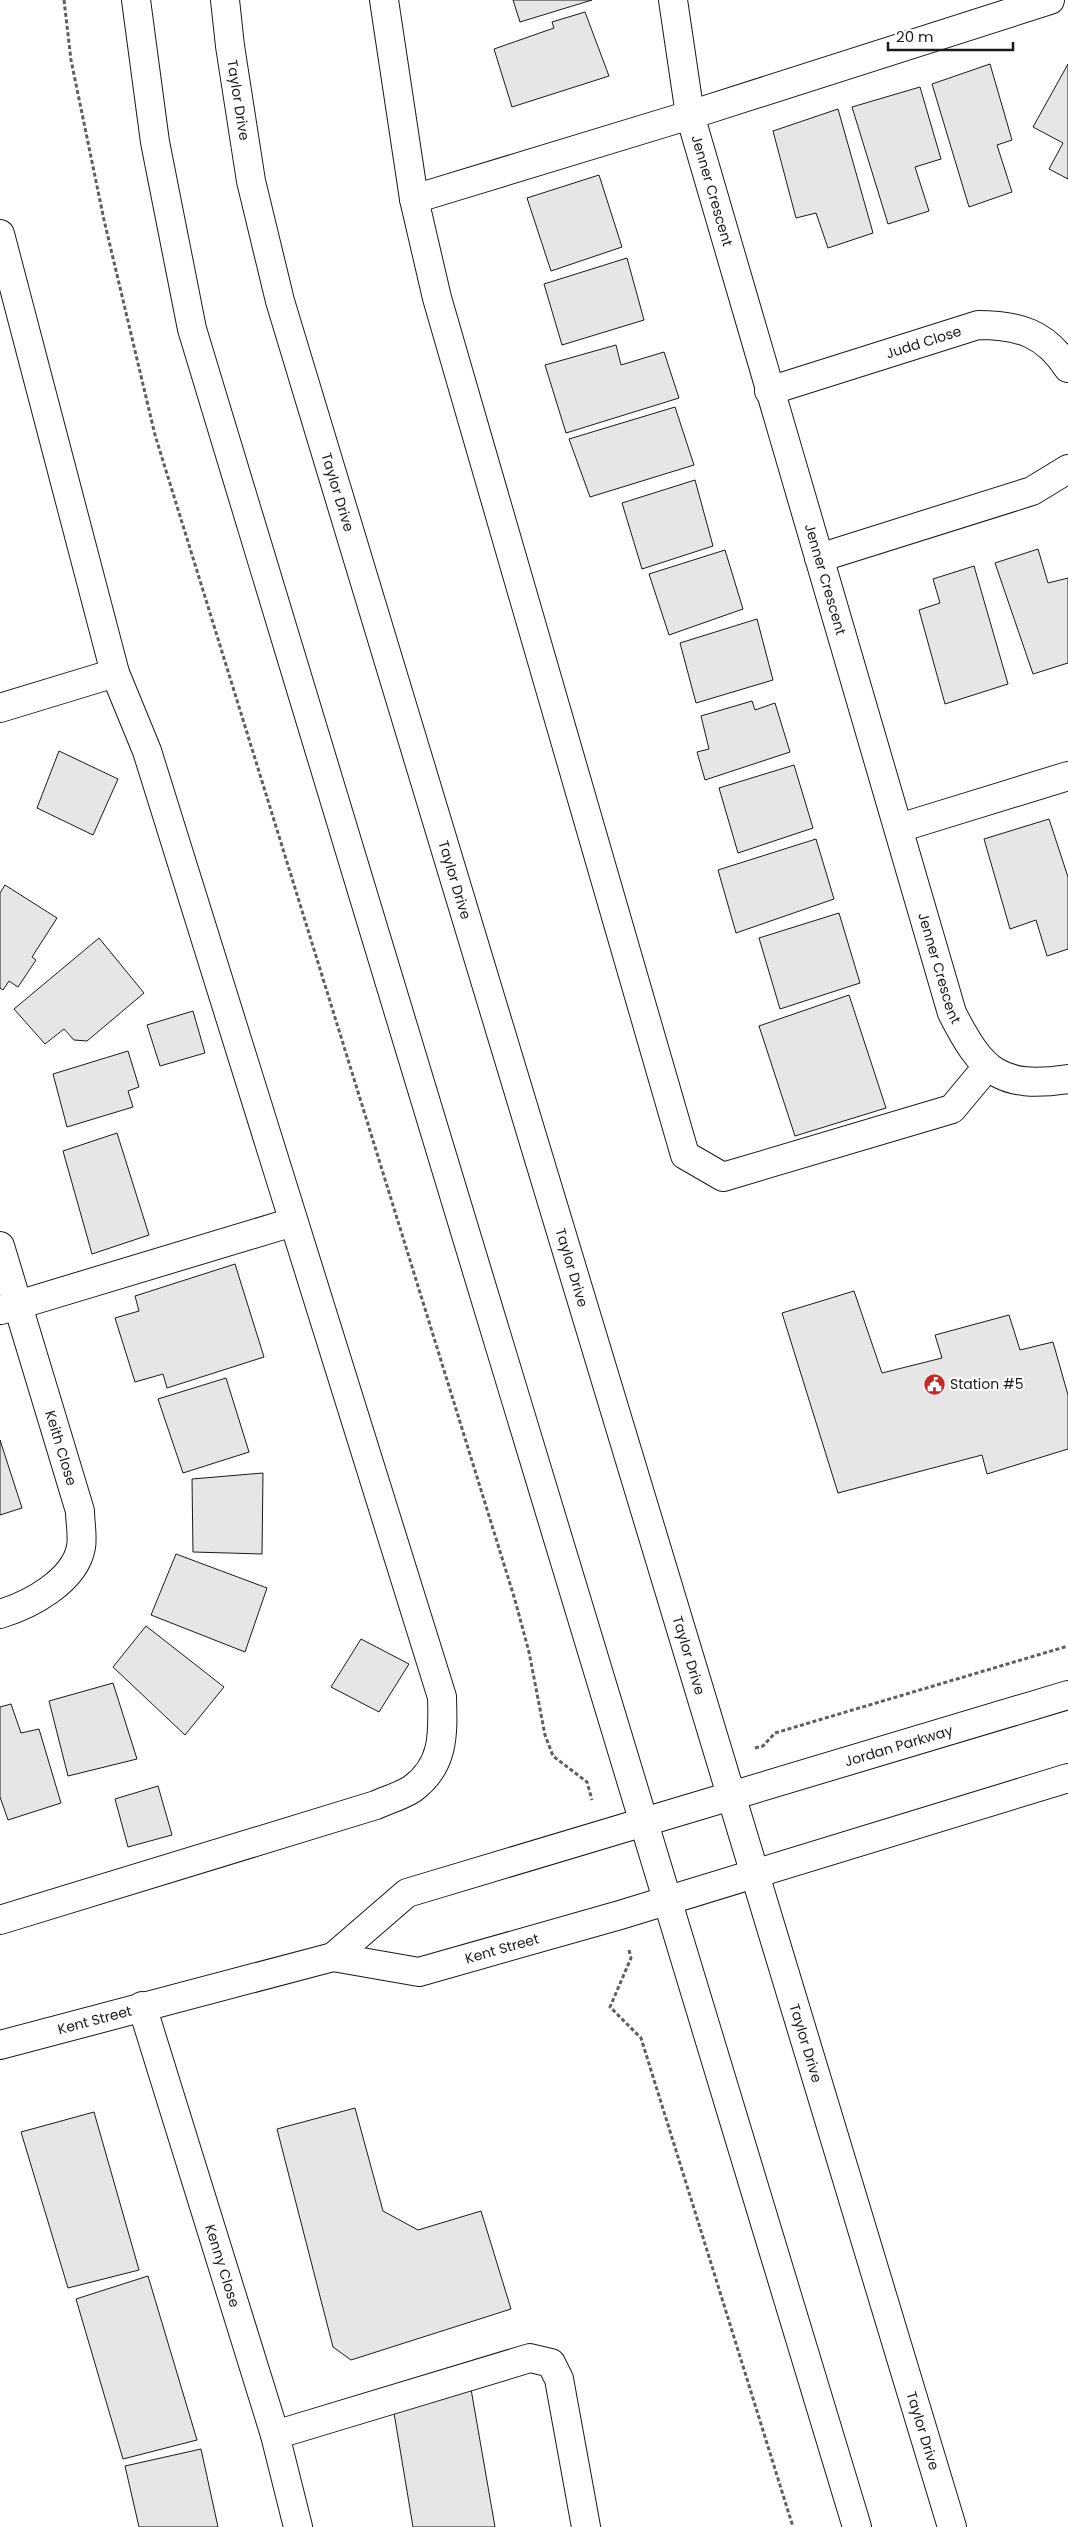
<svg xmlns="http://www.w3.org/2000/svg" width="1068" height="2527" viewBox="0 0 1068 2527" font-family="Poppins,sans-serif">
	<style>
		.building { fill: #e6e6e6; stroke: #1a1a1a }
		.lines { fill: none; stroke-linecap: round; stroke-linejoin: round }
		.minor-casing { stroke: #1a1a1a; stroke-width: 30 }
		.major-casing { stroke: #1a1a1a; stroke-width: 30 }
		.path { stroke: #5f5f5f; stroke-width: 3; stroke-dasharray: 4 2.5; stroke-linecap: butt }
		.minor { stroke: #fff; stroke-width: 28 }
		.major { stroke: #fff; stroke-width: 28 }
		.labels { text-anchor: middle; stroke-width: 4; stroke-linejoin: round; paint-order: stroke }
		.street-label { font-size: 14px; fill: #1a1a1a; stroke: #fff }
		.poi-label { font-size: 14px; fill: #1a1a1a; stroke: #fff; text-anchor: start }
	</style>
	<rect width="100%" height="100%" fill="#fff"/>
	<path class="building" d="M513 0H592L520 22Z
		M585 12 609 76 512 107 494 49 554 28 552 22Z
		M990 64 1012 140 997 145 1012 192 969 207 932 84Z
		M1068 64V179L1049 169 1063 143 1033 127Z
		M920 87 941 159 915 167 929 211 888 224 852 107Z
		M838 109 873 233 828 248 816 213 796 218 773 131Z
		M599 175 622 247 551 271 527 198Z
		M627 258 644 320 562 345 544 284Z
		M616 345 621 365 664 352 679 398 566 433 545 365Z
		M675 407 694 465 590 497 569 439Z
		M695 480 713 546 642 569 622 503Z
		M1038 549 1048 583 1068 578V663L1033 674 995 563Z
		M725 550 743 609 669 635 649 574Z
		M974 566 1008 684 945 704 919 610 940 603 933 579Z
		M757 619 773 680 696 703 680 643Z
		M752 701 755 710 775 703 790 752 705 780 697 752 709 749 701 716Z
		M59 751 118 779 93 835 37 808Z
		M794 765 813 828 738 853 719 788Z
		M1049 819 1068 877V949L1047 956 1036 920 1010 929 984 839Z
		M816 839 834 899 736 933 718 870Z
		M5 885 57 918 32 957 36 960 18 987 9 981 3 990 0 988V893Z
		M839 913 860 983 780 1009 759 938Z
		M99 938 144 993 87 1041 74 1040 64 1029 45 1044 14 1009Z
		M849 995 886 1108 795 1136 759 1026Z
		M193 1011 205 1053 160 1066 147 1025Z
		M128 1051 139 1087 128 1091 133 1107 67 1127 53 1074Z
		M117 1133 149 1235 92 1254 63 1151Z
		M235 1264 264 1357 167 1388 163 1374 135 1382 115 1318 139 1311 135 1296Z
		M854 1291 882 1373 942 1358 935 1335 1009 1315 1020 1350 1053 1342 1068 1395V1449L987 1474 982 1455 838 1493 782 1313Z
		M226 1378 249 1452 183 1473 158 1399Z
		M0 1440 22 1508 0 1515Z
		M263 1473 262 1554 193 1552 192 1479Z
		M176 1554 267 1588 245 1652 151 1615Z
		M146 1626 224 1687 185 1735 113 1667Z
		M361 1639 409 1664 379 1712 331 1687Z
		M113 1683 137 1759 68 1776 49 1701Z
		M11 1704 21 1733 39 1729 61 1803 8 1820 0 1797V1707Z
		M158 1786 172 1835 128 1847 115 1799Z
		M355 2108 383 2211 418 2230 481 2211 511 2309 351 2360 333 2347 277 2129Z
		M94 2112 139 2270 68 2288 21 2132Z
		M148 2276 197 2440 123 2459 76 2299Z
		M471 2389 495 2527H413L392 2401Z
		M201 2449 218 2527H139L125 2466Z"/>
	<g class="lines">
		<defs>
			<g id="minor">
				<path d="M384 0 414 199 437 298 685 1155 723 1177 952 1109 987 1067"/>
				<path id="s1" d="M673 0 690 115 952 1013C982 1072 1000 1089 1068 1079"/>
				<path d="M414 199 690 115 1050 0"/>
				<path d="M0 234 115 673 147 751 442 1697C443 1733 445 1765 412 1789 401 1796 387 1800 376 1805L0 1920"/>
				<path id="s2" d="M769 391 978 325C1019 325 1045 333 1068 368"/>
				<path d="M819 558 1032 491 1068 469"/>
				<path d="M0 708 115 673"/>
				<path d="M899 828 1068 776"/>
				<path id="s3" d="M0 1246 80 1511C80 1522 83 1536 81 1547 75 1581 30 1605 0 1614"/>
				<path d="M1 1310 293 1222"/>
				<path id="s4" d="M333 1957 407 1893 1068 1695"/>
				<path id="s5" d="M142 2006 275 2435 298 2527"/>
				<path id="s6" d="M0 2045 333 1957 419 1972 620 1915 1068 1778"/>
				<path d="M275 2435 530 2358 551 2363 559 2379 586 2527"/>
			</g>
			<g id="major">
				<path d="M136 0 155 142 192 329 857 2527"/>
				<path id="s7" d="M225 0 230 46 251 181 280 301 952 2527"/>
			</g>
		</defs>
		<use href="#minor" class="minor-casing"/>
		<use href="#major" class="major-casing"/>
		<path class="path" d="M64 0 71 60 104 220 155 435 515 1600 529 1652 545 1735 553 1756 587 1782 592 1800
			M755 1748 763 1746 775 1733 1068 1646
			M629 1950 631 1958 610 2007 641 2038 793 2527"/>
		<use href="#minor" class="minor"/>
		<use href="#major" class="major"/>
	</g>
	<defs>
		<symbol id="civic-disc" viewBox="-11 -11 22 22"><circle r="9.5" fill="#c62828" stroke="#fff"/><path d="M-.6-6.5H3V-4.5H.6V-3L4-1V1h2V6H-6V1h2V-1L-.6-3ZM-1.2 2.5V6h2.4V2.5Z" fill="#fff"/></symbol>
	</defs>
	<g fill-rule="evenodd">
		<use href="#civic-disc" x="922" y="1372" width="25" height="25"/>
	</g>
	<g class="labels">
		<g class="street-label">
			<text dy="5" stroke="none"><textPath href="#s7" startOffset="101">Taylor Drive</textPath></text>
			<text dy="5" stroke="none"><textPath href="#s1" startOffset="195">Jenner Crescent</textPath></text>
			<text dy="5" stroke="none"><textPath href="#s2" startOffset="162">Judd Close</textPath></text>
			<text dy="5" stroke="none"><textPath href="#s7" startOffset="506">Taylor Drive</textPath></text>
			<text dy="5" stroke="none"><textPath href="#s1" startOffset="600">Jenner Crescent</textPath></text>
			<text dy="5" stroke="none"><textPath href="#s7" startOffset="911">Taylor Drive</textPath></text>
			<text dy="5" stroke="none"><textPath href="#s1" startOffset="1005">Jenner Crescent</textPath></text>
			<text dy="5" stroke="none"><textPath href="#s7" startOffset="1316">Taylor Drive</textPath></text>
			<text dy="5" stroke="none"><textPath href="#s3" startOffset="211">Keith Close</textPath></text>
			<text dy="5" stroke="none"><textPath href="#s7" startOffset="1721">Taylor Drive</textPath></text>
			<text dy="5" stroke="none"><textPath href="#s4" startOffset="611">Jordan Parkway</textPath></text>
			<text dy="5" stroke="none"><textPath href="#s6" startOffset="518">Kent Street</textPath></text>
			<text dy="5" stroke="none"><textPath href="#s6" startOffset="98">Kent Street</textPath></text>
			<text dy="5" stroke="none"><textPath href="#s7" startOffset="2126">Taylor Drive</textPath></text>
			<text dy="5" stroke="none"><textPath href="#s5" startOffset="272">Kenny Close</textPath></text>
			<text dy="5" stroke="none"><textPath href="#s7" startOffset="2531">Taylor Drive</textPath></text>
		</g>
		<g class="poi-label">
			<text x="950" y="1389">Station #5</text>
		</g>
	</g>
	<path d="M888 42v8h125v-8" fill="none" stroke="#1a1a1a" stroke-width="2.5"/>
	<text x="896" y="42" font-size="15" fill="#1a1a1a" stroke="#ffffff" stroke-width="4" paint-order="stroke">20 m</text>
</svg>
